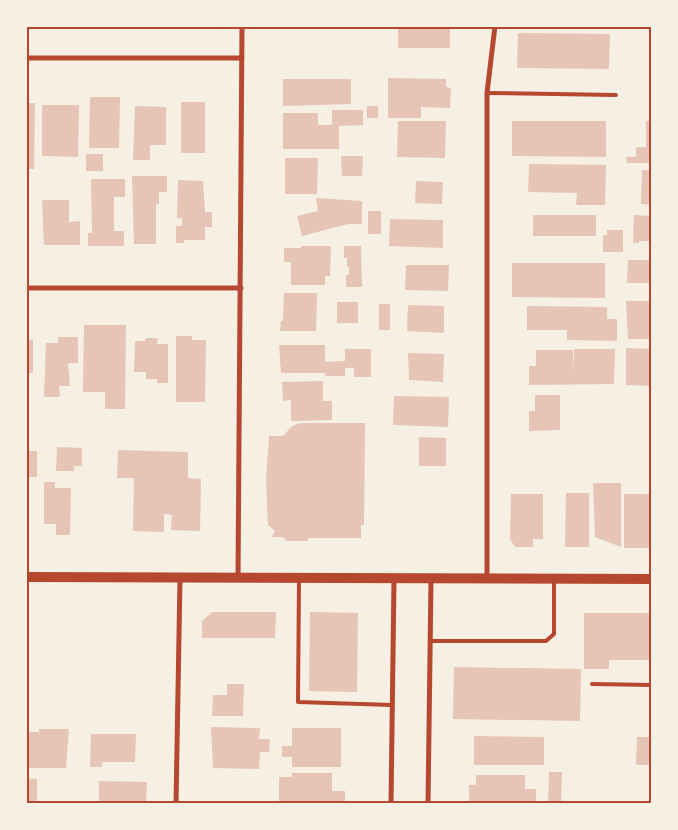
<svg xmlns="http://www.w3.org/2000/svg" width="678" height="830" viewBox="0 0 678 830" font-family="'Noto Sans',sans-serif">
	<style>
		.building { fill: #e6c5b7 }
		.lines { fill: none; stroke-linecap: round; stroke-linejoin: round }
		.service { stroke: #b5482f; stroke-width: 4 }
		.minor { stroke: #b5482f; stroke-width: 5 }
		.secondary { stroke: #b5482f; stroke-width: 10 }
		.neatline { fill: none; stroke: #b5482f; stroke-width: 2 }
	</style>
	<rect width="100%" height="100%" fill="#f6efe4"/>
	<path class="building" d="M398 26H450V48H398Z
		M518 33 610 34 609 69 517 68Z
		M388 78 446 79V87L451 88 450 108 421 107V118H388Z
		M283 79H351V104L283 106Z
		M90 97H120L119 148H89Z
		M181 102H205V153H181Z
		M26 103H35L34 169H26Z
		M42 105H79L78 157 42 156Z
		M135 106 166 107V145H150V160H133Z
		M367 106H378V118H367Z
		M332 110H363V125L339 126V149H283V113H318V125H332Z
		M398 121H446L445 158 397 157Z
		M512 121H606V157L512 156Z
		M646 121H652L651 163H627L626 157H636V147H646Z
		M86 154H103V171H86Z
		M341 156H363L362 176H342Z
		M285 158H318L317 194H285Z
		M529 164 606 165 605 205H576L577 193 528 192Z
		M642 170H652V205L641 204Z
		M132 176H167V192H159V204H156V244H134Z
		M91 179H125V197H114V231H124V246H88V233H92Z
		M178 180 203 181 205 212H212V227H205V240H184V243H176V226H182V218H177Z
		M416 181 443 182 442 204 415 203Z
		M316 198 362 201V224H348L302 236 297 216 318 211Z
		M42 200H69V222L80 221V245H44Z
		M368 211H381V234H368Z
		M533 215H596V236H533Z
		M634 215 652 216V241H639V243H633Z
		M390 219 443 220V248L389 246Z
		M607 230H623V252H603V235H607Z
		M301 246H331L330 276H325V285H291V262H284V248H301Z
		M344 246H361L362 287H346V275H349V267H347V258H344Z
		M628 260H652V283H627Z
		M512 263H605V298L512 297Z
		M406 265H449L448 291 405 290Z
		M284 293H317L316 331H280L281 321H283Z
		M626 301H652V339H628Z
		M337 302H358V323H337Z
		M379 304H390V330H379Z
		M408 305 444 306V333L407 331Z
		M527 306 607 307V319H617V341L567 340V330H527Z
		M84 325H126L125 409H105V392H83Z
		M176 336H192V340H206L205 402H176Z
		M58 337H78V363H68L70 386H59L60 397H44L46 343H58Z
		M146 338H158L157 344H168V383H157V379H146V372H134L135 341H145Z
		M26 340H33V373H26Z
		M279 345H325V362L345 361V349H371V377H354V368H345V376H325V373H281Z
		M626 348 652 349V386L626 385Z
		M574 349H615L614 384 529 385V366H536V350H573L574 372Z
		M408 353 444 354 443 382 409 380Z
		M323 381V401H332V420L291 421V400L283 401 282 382Z
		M535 395H560V430L529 431V411H535Z
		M394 396 449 397 448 427 393 425Z
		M301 423H365L364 525H361V538H308V541H286L283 537H272L275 531 268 525 266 479 269 436H283L292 426Z
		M419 437 446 438V466H419Z
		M57 447 82 448V466H74V471H56Z
		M118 450 188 452V478L201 479 200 531 171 530 172 515 164 514V532L133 531 134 478H117Z
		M26 451H37V477H26Z
		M44 482H55V488H71L70 535H56V524H44Z
		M593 483H621V547L595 537Z
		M649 489H652L649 548H624V494H649Z
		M566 493H589V547H565Z
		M511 494H543V539H533V547H515L510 539Z
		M212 612H276L275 638H202V621Z
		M310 612 358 613 357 692 309 691Z
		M584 613H652V673H649V660H609V669H584Z
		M454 667 581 669 580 721 453 719Z
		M227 684H244L243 716H212L213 695H227Z
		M211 727 260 728 259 739H270L269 752H260L259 769 213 768Z
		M292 728H341V767H292V757H282V746H292Z
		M39 729H69L66 768H26V732H39Z
		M91 734H136L135 762H102V767H90Z
		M474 736 544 737V765H474Z
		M637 737H652V765H636Z
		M549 772H562L561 804H548Z
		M292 773H332V791H345V804H294V801H279V777H292Z
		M476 775H525V789H536V804L469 803V785H476Z
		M26 778 37 779V804H26Z
		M99 781 147 782 146 804H99Z"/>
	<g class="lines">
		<path class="service" d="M487 93 616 95
			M299 579 298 702 392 705
			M430 641H546L554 634V581
			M592 684 652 685"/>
		<path class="minor" d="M26 58H242
			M26 288H241
			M238 578 242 26
			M487 579V93L495 26
			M176 804 180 579
			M391 804 394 580
			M428 804 431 580"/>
		<path class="secondary" d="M26 577 652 579"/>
	</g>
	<rect width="678" height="830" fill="none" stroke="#f6efe4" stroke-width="55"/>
	<rect x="28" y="28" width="622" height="774" class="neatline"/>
</svg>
